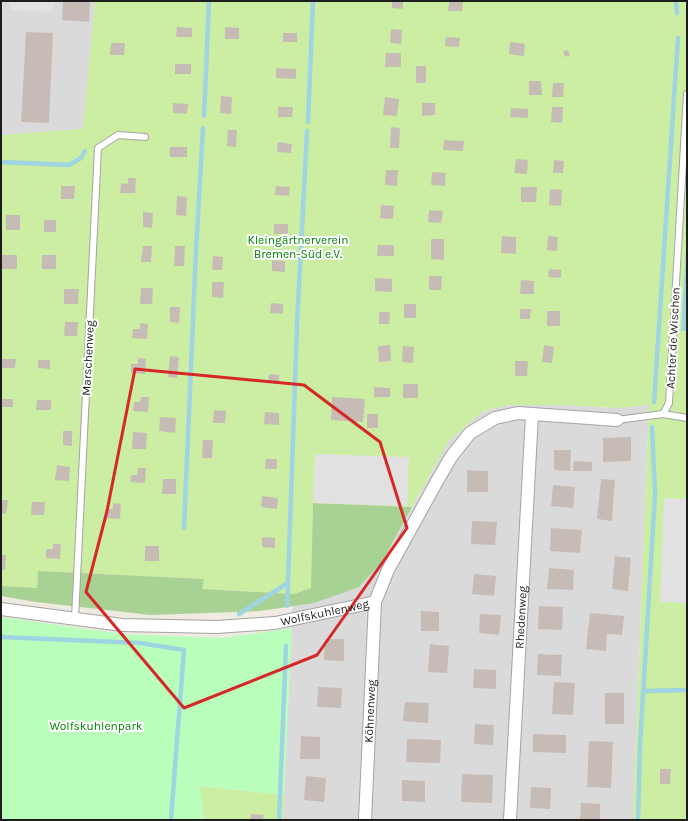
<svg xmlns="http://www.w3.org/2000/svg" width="688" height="821" viewBox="0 0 688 821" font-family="Karla,sans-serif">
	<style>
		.residential { fill: #dbdada }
		.grass { fill: #cbeea3 }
		.forest { fill: #a8d293 }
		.park { fill: #bafebc }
		.parking { fill: #e1e1e1 }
		.water { fill: #9ed5e1 }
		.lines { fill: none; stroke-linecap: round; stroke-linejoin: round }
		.stream { stroke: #9ed5e1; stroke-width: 4.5 }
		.building { fill: #c7bcb5 }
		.lane-casing { stroke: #a4a4a4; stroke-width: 8 }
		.street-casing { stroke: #a4a4a4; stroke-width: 14 }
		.lane { stroke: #fff; stroke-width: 6 }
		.street { stroke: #fff; stroke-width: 12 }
		.marked { fill: none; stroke: #d62828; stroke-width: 3; stroke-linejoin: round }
		.labels { text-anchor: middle; stroke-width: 4; stroke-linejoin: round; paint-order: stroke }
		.park-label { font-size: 12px; fill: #028307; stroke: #fff }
		.street-label { font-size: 12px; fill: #1d1d1d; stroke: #fff }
	</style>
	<rect width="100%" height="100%" fill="#efeae2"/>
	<path class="residential" d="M1 1H95L83 129 1 135Z
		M509 405H563L609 408 649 405 633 820H283L292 606 314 603 382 562 448 442 483 411Z"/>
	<path class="grass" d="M95 1H687V820H633L649 405 616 408 563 405H509L483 411 448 442 412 507 313 503 311 588 294 594 202 589 203 579 38 571 37 588 1 586V135L83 129Z
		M199 786 284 795 283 820H204Z"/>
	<path class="forest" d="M313 503 412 507 382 562 359 587 314 603 260 611 151 615 36 602 1 596V586L37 588 38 571 204 579 202 589 294 594 311 588Z"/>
	<path class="park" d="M1 617 123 634 223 638 292 628 284 795 200 786 204 820H1Z"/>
	<path class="parking" d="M11 1H54L53 12 11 10Z
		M315 454 409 457 407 506 313 503Z
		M664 498 687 499V603L660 602Z"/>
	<path class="water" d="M687 230V331H681Z"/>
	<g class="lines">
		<path class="stream" d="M676 1 677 13
			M204 116 209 1
			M308 122 313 1
			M1 162 69 165 81 158 85 151
			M654 402 678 38
			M184 528 196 251 203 128
			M287 606 288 583
			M239 614 288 583 297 325 307 131
			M1 637 140 643 184 650 171 820
			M643 691 687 690
			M279 820 286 646
			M638 820 640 745 655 494 652 427"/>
	</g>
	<path class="building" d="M63 1H90L89 22 62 20Z
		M392 1H403V9L392 8Z
		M449 1H463L462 11H448Z
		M177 27 192 28V37H176Z
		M225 27 239 28V39H225Z
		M391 29 402 30 401 44 390 43Z
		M26 32 53 33 49 123 21 122Z
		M283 33H297V42H283Z
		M446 37 460 38 459 47 445 46Z
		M510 42 525 44 524 56 509 54Z
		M111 43H125L124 55H110Z
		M568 50 570 55 565 57 563 51Z
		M386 53H401V67H385Z
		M175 64H191V74H175Z
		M416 66H426V83H416Z
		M276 68 296 69V79L276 78Z
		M529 81H541L542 95H529Z
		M553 83H564L563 97H552Z
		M221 96 232 97 231 114 220 113Z
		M385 97 399 99 397 116 383 115Z
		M173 103 188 104 187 114 173 113Z
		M422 103H435V115L422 116Z
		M278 107H293L292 117H278Z
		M552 107H563L562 123 551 122Z
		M511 108 528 109V118L510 117Z
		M391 127 400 128 399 148H390Z
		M228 130H237L236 147 227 146Z
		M444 140 464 141 463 151 443 150Z
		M278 142 292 144 291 153 277 152Z
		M170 147H187V157H170Z
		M516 159 528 160 527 174 514 173Z
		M554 160 564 161 563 173H553Z
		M386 170H398L397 186 385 185Z
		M432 172 446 173 445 186 431 185Z
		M128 178H136L135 193H120L121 183 128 184Z
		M61 186H75L74 199H61Z
		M276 186 290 187 289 196 275 195Z
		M521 187H537L536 202H521Z
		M550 189 562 190 561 206 549 205Z
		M177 196 187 197 186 216 176 215Z
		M381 205 394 206 393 219 380 218Z
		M429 210 443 211 441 223 428 222Z
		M143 212 153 213 152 228 143 227Z
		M6 215H20V230H6Z
		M44 220H56V232H44Z
		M274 224H288V234H274Z
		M502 236 516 237V254L501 253Z
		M548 236 558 237 557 251 547 250Z
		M431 239H444V260L431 259Z
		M378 245H394V256H377Z
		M143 246H152L151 262H141Z
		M175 246H185L184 266H174Z
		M1 255H17V269H1Z
		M42 255H56V269H42Z
		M213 256 223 257 222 270H212Z
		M272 260 285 261V272L272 271Z
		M549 269 561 270V278L548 277Z
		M429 276H442L441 290H429Z
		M375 278 392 279V292L375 291Z
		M521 280 534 281V294H520Z
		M212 282H224L223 298 212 297Z
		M141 288H153L152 304H140Z
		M64 289H79L78 304H64Z
		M271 303 283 304V314L270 313Z
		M404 304H416V318H404Z
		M170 307H180L179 323 170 322Z
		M520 309H531L530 319H520Z
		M547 311H560V326H547Z
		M379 312H390L389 324H379Z
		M65 322H78L77 336H64Z
		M140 323 148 324 147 339 132 338 133 329H140Z
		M390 345 391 361 379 362 378 346Z
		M544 345 554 347 552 363 542 362Z
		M403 346 414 347 413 363 402 362Z
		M170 356 179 357 177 378 168 377Z
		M138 358 146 359 145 374 131 373V364H138Z
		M1 359H16L15 368H1Z
		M38 360H50V369L38 368Z
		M515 361H528L527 376H515Z
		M269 374 279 375V383H268Z
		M403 384H418V398H403Z
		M374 387 390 388V397H374Z
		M141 397H149L148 412 133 411 134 402H140Z
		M332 397 365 399 363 422 331 420Z
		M1 399H13V407H1Z
		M37 400H51V410H36Z
		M214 410 226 411 225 423H213Z
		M265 412 279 413V425L264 424Z
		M367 414H378V428H367Z
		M160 417 176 418 175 433 159 431Z
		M63 431H72V446L63 445Z
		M133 432 147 433 146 449H132Z
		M631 437V461L603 462V438Z
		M203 440H213L212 458H202Z
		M554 450H571L570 471 554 470Z
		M266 459H277V469H265Z
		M574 461 592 462V471H573Z
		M57 465 70 467 69 481 55 480Z
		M138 468H146L145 483 130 482 131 475H137Z
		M467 470 488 471V492H467Z
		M163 479H176V494H162Z
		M601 479 615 480 612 521 597 519Z
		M553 485 575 487 573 508 551 506Z
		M262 496 278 498 277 509 261 507Z
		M1 500H8L6 514 1 513Z
		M32 502H45L44 515H31Z
		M113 503 121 504 120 519 105 518 106 509H113Z
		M472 521 497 522 495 545 471 544Z
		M551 528 582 530 580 553 550 551Z
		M262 537 275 538V548L262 547Z
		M53 544H61L60 559 46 558V549H53Z
		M145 546H159V561H145Z
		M1 555H6L5 570H1Z
		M615 556 631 558 628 591 612 589Z
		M549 568 574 570 573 590 547 589Z
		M474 574 496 576 494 596 472 594Z
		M539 606 563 607 562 630 538 629Z
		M421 611 439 612V631H421Z
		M590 613 624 616 622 635 607 634 606 651 586 649Z
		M480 614 501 615 499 635 479 633Z
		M325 639H344V661L324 660Z
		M430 644 449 646 447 673 428 672Z
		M538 654 562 655 561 676 537 675Z
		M474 669 496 670V689L473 688Z
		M554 682 575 683 573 715 552 714Z
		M318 687 342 688 341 708 317 707Z
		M605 693H624V724H605Z
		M405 702 429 703 428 723 403 721Z
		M475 724 494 725 493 745 474 744Z
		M533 734 566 735V753L533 752Z
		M301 736 320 737V759H300Z
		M407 739 441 740 440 763 406 762Z
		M589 741 613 742 611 788 587 787Z
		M660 769H671L670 784H660Z
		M462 774 493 775 492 803 461 802Z
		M306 776 326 778 324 802 304 800Z
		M402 780 425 781V802L402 801Z
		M531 787 551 788 550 809 530 808Z
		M581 803 600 804V820H580Z
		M251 814 264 815 263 820H250Z"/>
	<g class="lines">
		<defs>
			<path id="lane" d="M663 414 669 403 687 94
				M617 420 663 414 687 418
				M75 618 98 148 118 135 145 137"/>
			<g id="street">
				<path id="s1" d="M1 609 122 625 217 627 275 623 375 602 388 570 436 483 451 457 470 433 495 418 518 413 617 420"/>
				<path id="s2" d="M365 820 375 602"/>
				<path id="s3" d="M510 820 532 415"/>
			</g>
		</defs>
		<use href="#lane" class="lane-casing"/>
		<use href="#street" class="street-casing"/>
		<use href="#lane" class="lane"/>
		<use href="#street" class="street"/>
	</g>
	<path class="marked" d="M135 369 304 385 380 442 407 528 317 655 184 708 86 592 107 511Z"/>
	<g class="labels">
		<g class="park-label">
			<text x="298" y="244">Kleingärtnerverein<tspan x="298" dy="14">Bremen-Süd e.V.</tspan></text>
			<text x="96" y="730">Wolfskuhlenpark</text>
		</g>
		<g class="street-label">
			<text transform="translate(673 338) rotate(-87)" y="4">Achter de Wischen</text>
			<text transform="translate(88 358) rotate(-87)" y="4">Marschenweg</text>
			<text dy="4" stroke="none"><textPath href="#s1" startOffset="326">Wolfskuhlenweg</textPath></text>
			<text dy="4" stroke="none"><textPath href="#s3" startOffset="203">Rhedenweg</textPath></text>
			<text dy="4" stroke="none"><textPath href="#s2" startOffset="109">Köhnenweg</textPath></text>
		</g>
	</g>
	<rect width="688" height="821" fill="none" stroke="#1d1d1d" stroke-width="4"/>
</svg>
